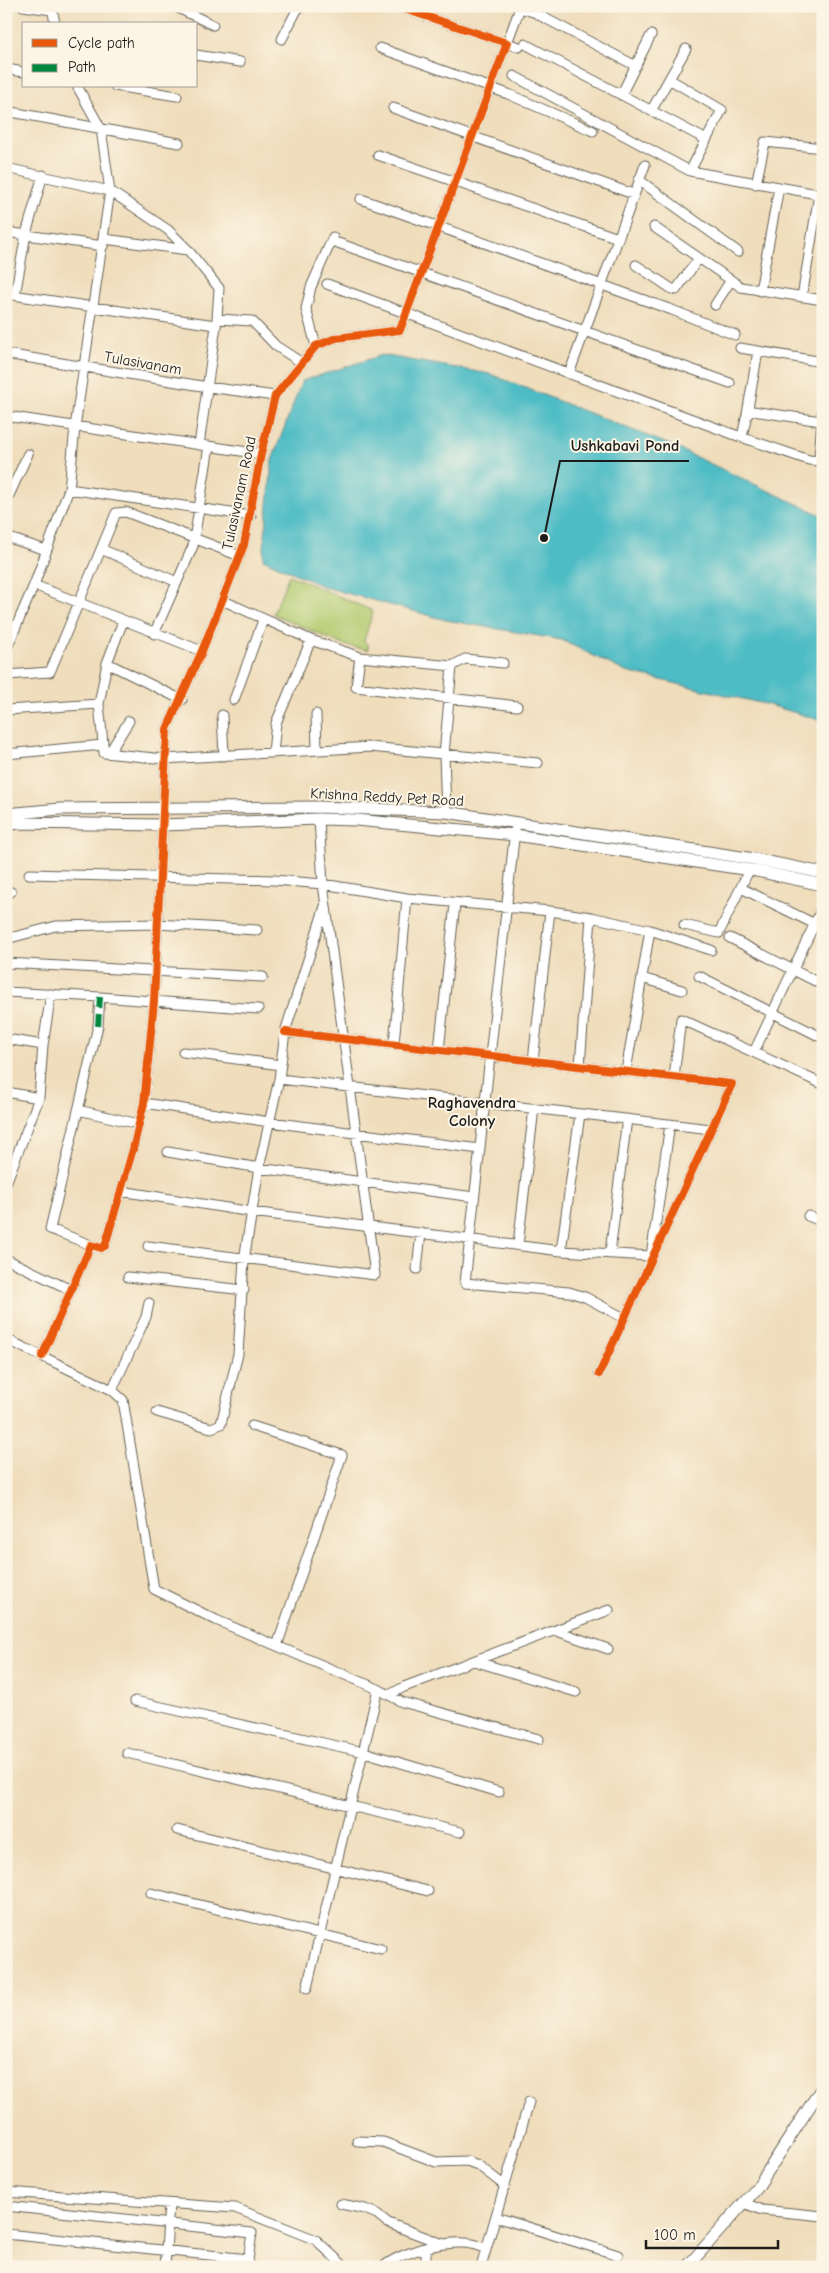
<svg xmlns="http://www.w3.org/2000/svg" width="829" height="2273" viewBox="0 0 829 2273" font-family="'Comic Neue',sans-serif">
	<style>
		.green { fill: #b2cb70; stroke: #677446 }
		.water { fill: #4ebcc5; stroke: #356c70 }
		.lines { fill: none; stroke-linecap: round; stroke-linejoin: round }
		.street-casing { stroke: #666054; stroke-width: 11 }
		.secondary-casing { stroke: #666054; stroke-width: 13 }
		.street { stroke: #fff; stroke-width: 9 }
		.secondary { stroke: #fff; stroke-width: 11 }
		.quiet { stroke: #00873e; stroke-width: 6; stroke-dasharray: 12 6; stroke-linecap: butt }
		.cycleway-casing { stroke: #fcf5e5; stroke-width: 11 }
		.cycleway { stroke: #e8590c; stroke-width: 8 }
		.labels { text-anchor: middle; stroke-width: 4; stroke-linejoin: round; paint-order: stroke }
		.street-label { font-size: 15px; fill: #1c1c1c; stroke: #fcf5e5 }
		.neighbourhood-label { font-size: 16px; font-weight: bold; fill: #1c1c1c; stroke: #fcf5e5 }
		.leader { fill: none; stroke: #1c1c1c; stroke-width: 2 }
		.callout-dot { fill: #1c1c1c; stroke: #fcf5e5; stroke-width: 2 }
		.callout-label { font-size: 16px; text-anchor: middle; font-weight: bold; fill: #1c1c1c; stroke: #fcf5e5; stroke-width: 4; stroke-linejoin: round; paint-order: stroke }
	</style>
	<rect width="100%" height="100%" fill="#fcf5e5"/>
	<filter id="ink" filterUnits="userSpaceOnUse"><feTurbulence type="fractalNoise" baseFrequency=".02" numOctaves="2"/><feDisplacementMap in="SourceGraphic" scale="10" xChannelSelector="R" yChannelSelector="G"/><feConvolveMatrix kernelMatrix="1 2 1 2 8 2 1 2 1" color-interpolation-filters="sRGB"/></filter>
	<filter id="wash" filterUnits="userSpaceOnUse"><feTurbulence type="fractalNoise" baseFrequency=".0096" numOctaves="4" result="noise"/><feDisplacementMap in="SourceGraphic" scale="20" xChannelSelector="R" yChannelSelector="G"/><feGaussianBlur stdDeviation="1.12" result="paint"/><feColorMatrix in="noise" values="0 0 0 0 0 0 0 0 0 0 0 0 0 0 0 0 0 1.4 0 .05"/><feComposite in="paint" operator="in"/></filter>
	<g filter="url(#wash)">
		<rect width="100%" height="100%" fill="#efddbb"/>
		<path class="green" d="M289 575 373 611 364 641 368 645V650L344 645 273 614Z"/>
		<path class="water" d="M382 355 490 374 668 444 823 516V721L769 705 626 672 562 640 446 620 324 587 263 559 272 460 302 381Z"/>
	</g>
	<g filter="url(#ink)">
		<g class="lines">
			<defs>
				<path id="street" d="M23 6 52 10
					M52 6 55 24
					M174 6 213 25
					M516 6 520 8 507 43 519 47
					M520 8 533 12
					M537 14 636 66
					M282 39 299 6
					M525 44 705 139
					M380 48 508 94 593 131
					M196 55 240 62
					M6 69 24 72
					M514 76 690 171 823 195
					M669 79 722 110 690 171
					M115 86 177 96
					M621 95 651 35
					M393 108 633 194
					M6 111 179 143
					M651 111 686 49
					M378 155 618 238
					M6 168 110 191 168 230 188 250 219 288 217 319 252 321 276 346 302 363
					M639 180 738 252
					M756 184 765 142 823 148
					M361 199 672 310 735 335
					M654 227 741 287 823 300
					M6 232 103 246
					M104 239 188 250
					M338 243 730 383
					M636 265 672 289 676 290 699 258
					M327 284 738 436 809 460 819 461 823 401
					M760 291 779 187
					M6 294 215 325
					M15 295 26 234 43 175
					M802 297 819 194
					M715 305 731 280
					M316 346 306 309 311 287 333 237
					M740 348 823 362
					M6 354 208 387 275 396
					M569 374 645 165
					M747 414 758 351
					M6 416 261 454
					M742 437 747 414 753 411 821 421
					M199 445 217 319
					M69 489 251 516
					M6 502 28 454
					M6 537 46 550
					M101 549 177 582
					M34 585 202 651
					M222 600 311 640 360 657 452 666 465 659 503 663
					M123 621 107 663 99 704 104 753 165 759 370 747 538 763
					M154 634 193 546 209 446
					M6 650 34 585 69 489 75 427 110 191 101 129 77 86
					M360 657 356 687 517 706
					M107 663 182 700
					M6 675 50 672 116 513 126 512 240 556
					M234 700 263 620
					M6 710 99 704
					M316 714 317 750
					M222 715 224 756
					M109 753 129 721
					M273 753 276 723 311 640
					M6 754 103 745
					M446 812 444 755 452 666
					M515 830 465 1283 569 1292 585 1297 624 1318
					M29 874 274 880 323 884 407 898 550 911 591 917 650 930 711 950
					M745 890 823 928
					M6 893 11 892
					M684 925 719 933 749 870
					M730 938 823 985
					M6 939 56 926 157 924 257 930
					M6 963 263 977
					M699 976 823 1038
					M642 978 682 990
					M6 992 100 997 258 1009
					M285 1032 732 1084 599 1374
					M6 1039 43 1045
					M394 1044 407 898
					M439 1050 455 904
					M183 1052 281 1065
					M754 1052 823 906
					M533 1061 550 911
					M580 1066 591 917
					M626 1071 650 930
					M674 1077 681 1019 820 1083
					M279 1079 711 1129
					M6 1092 39 1098
					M144 1103 270 1122 480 1149
					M78 1110 139 1124
					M168 1152 259 1168 474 1197
					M6 1183 39 1098 43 1045 51 994
					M121 1191 252 1212 561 1251 651 1256 670 1124
					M808 1216 823 1222
					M91 1245 50 1229 98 1026 100 997
					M518 1245 534 1108
					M148 1246 375 1275 323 884 319 819
					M561 1251 580 1114
					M610 1252 627 1119
					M6 1259 71 1290
					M417 1269 421 1233
					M128 1277 244 1290
					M6 1339 112 1390 123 1400 154 1589 216 1620 378 1689 402 1702 539 1739
					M42 1356 91 1245 101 1248 105 1246 133 1149 144 1103 154 1001 167 729 202 651 244 545 261 454 275 396 316 346 336 338 400 330 507 43 395 6
					M112 1390 146 1317 149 1303
					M157 1412 211 1428 221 1424 238 1354 244 1260 259 1168 279 1079 285 1032 325 906
					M252 1426 342 1455 277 1646
					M557 1631 608 1649
					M474 1661 576 1692
					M389 1695 404 1687 609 1610
					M135 1701 364 1752 499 1792
					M127 1753 460 1832
					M177 1830 428 1891
					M151 1893 381 1949
					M307 1988 378 1689
					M357 2141 383 2142 436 2162 467 2161 478 2165 505 2186
					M6 2192 235 2208 316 2240 345 2267
					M744 2203 762 2210 823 2216
					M341 2204 365 2209 377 2214 388 2223 443 2244
					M6 2206 252 2233 247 2267
					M496 2217 618 2255
					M6 2234 248 2259
					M165 2267 169 2204
					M383 2267C402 2250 465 2233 486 2250
					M426 2267V2248
					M481 2267 529 2102"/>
				<path id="secondary" d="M6 814 60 809 319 807 446 812 754 859 823 873
					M6 825 19 823 162 825 319 819 356 820 515 835 757 871 823 885
					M687 2267 757 2188 823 2086"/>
			</defs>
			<use href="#street" class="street-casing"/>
			<use href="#secondary" class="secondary-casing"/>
			<use href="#street" class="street"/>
			<use href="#secondary" class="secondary"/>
			<path class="quiet" d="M98 1026 100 997"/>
			<defs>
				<path id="cycleway" d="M285 1032 732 1084 599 1374
					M42 1356 91 1245 101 1248 105 1246 133 1149 144 1103 154 1001 167 729 202 651 244 545 261 454 275 396 316 346 336 338 400 330 507 43 395 6"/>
			</defs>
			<use href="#cycleway" class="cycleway-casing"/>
			<use href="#cycleway" class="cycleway"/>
		</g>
	</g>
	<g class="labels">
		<g class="street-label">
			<text transform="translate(143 363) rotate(10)" y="5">Tulasivanam</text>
			<text transform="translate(239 493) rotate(-78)" y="5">Tulasivanam Road</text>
			<text transform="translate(387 797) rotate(3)" y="5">Krishna Reddy Pet Road</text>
		</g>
		<g class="neighbourhood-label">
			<text x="472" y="1108">Raghavendra<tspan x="472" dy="18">Colony</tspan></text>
		</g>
	</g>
	<path class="leader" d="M544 538L560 461H689"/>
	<circle class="callout-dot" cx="544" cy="538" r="5"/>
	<g class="callout-label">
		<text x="625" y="451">Ushkabavi Pond</text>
	</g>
	<rect width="829" height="2273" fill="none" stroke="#fcf5e5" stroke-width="25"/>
	<rect x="22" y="22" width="175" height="65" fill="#fcf5e5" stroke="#a29e95"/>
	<rect x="32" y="39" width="25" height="8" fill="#e8590c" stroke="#a29e95"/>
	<text x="68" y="48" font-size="15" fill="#1c1c1c">Cycle path</text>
	<rect x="32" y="64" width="25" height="8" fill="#00873e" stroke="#a29e95"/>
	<text x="68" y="72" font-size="15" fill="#1c1c1c">Path</text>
	<path d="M646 2240v8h132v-8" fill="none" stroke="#1c1c1c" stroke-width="2.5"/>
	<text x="654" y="2240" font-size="15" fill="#1c1c1c" stroke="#fcf5e5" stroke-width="4" paint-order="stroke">100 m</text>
</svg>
